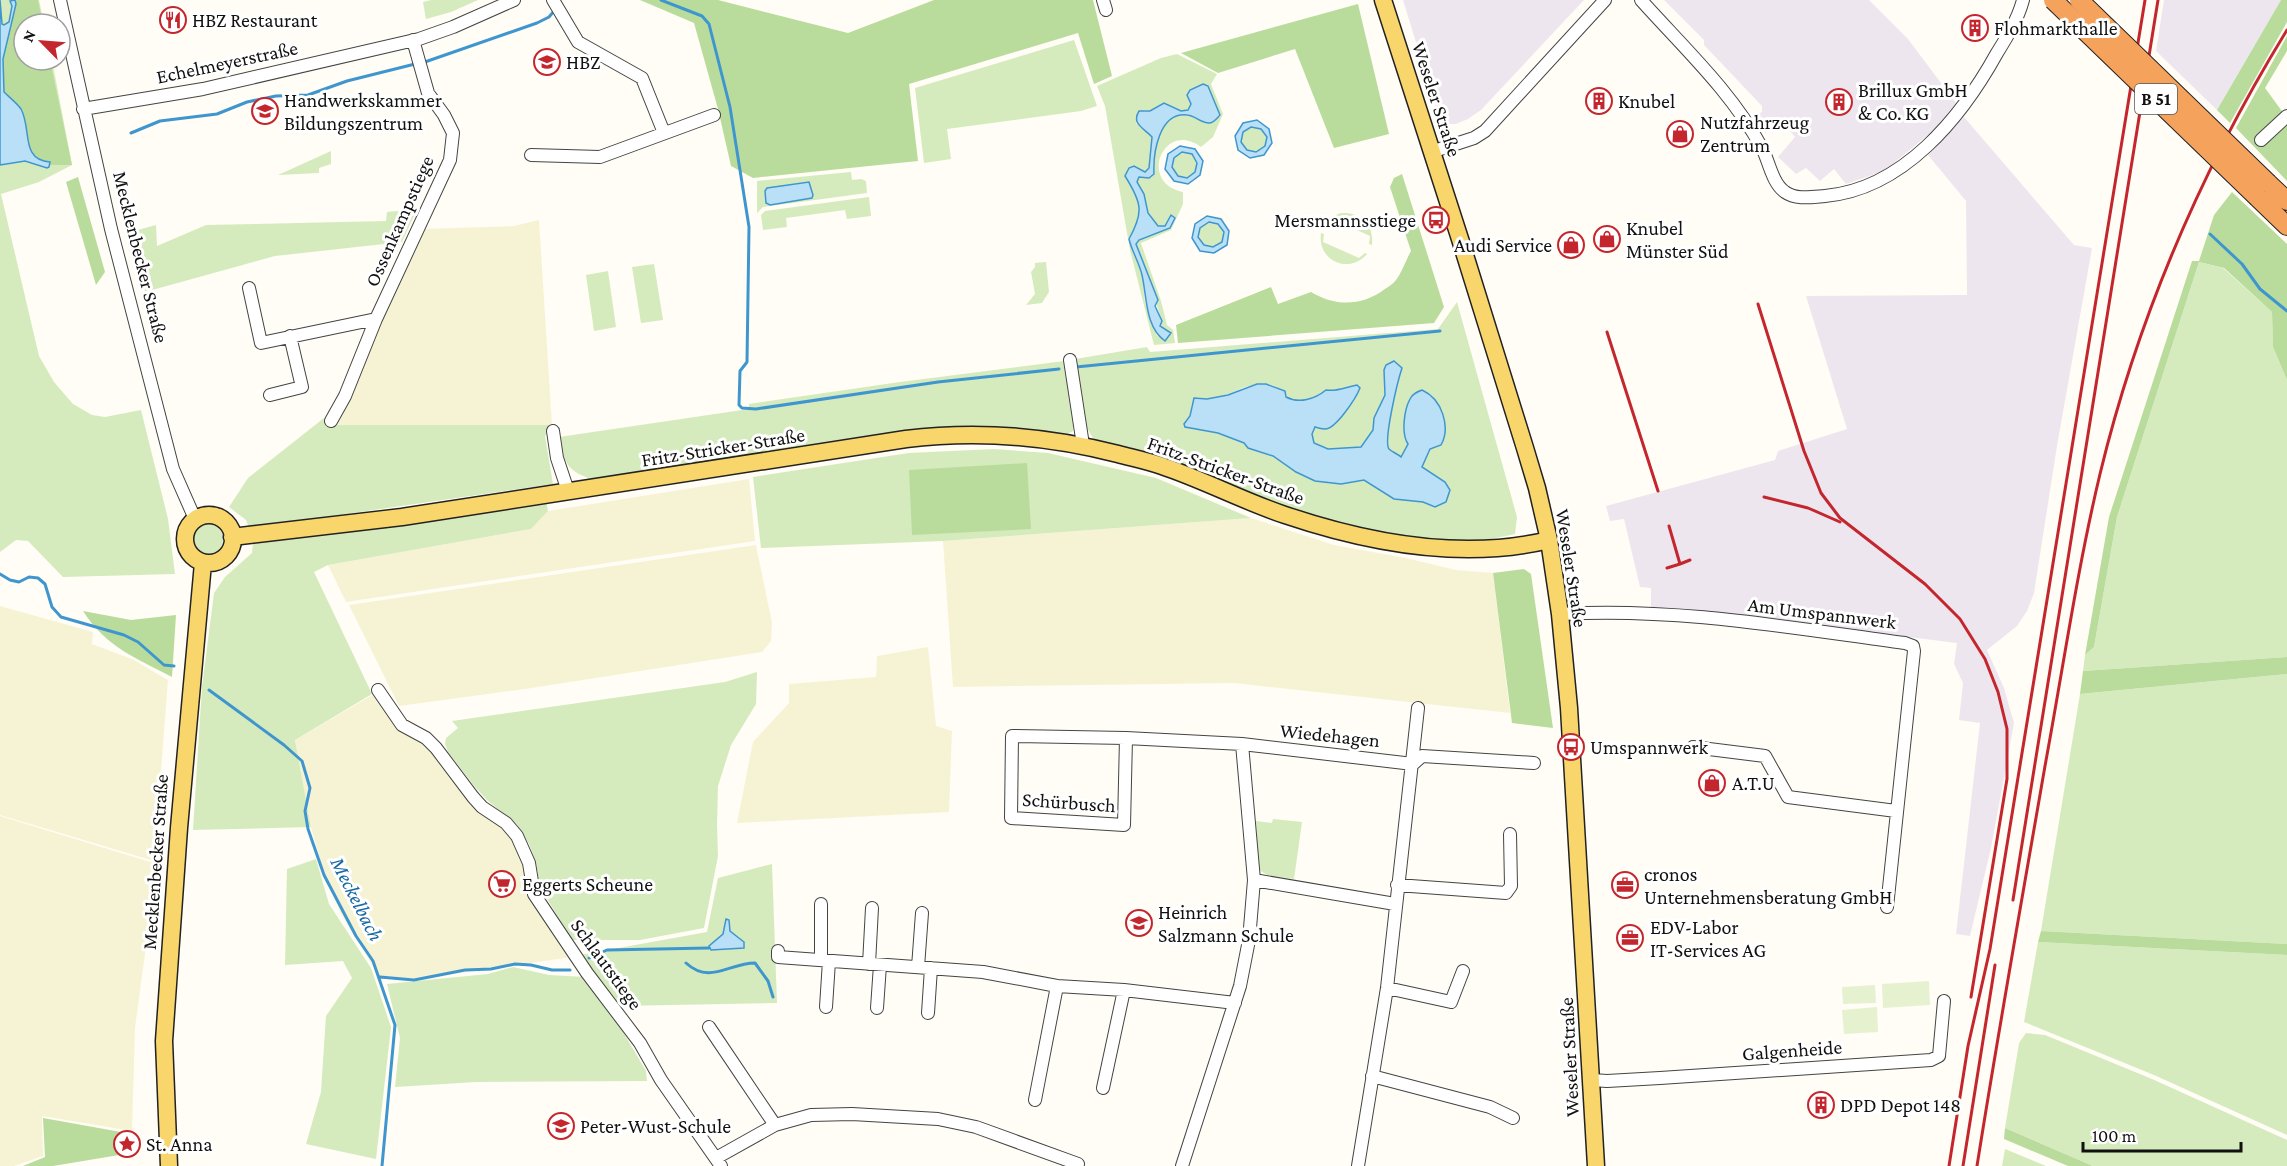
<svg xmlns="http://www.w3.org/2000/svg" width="2287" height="1166" viewBox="0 0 2287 1166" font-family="'Crimson Pro',serif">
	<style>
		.industrial { fill: #eee6ef }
		.farmland { fill: #f6f3d4 }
		.green { fill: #d5ebbd; fill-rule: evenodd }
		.forest { fill: #b9dc9c }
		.pitch { fill: #e6f2cf }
		.water { fill: #b9e0f7; stroke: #3f96cf; stroke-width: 1.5; fill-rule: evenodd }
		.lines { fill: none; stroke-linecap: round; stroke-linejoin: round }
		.stream { stroke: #3f96cf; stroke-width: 3 }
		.minor-casing { stroke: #444; stroke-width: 14 }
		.major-casing { stroke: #222; stroke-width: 19 }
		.highway-casing { stroke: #222; stroke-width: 20 }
		.minor { stroke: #fff; stroke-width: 12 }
		.major { stroke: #f9d66b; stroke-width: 16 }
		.highway { stroke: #f5a25d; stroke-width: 18 }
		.rail { stroke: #c4262e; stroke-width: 3 }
		.highway-bridge-casing { stroke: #222; stroke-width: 20; stroke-linecap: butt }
		.highway-bridge { stroke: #f5a25d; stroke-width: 18 }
		.labels { text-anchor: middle; stroke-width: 6; stroke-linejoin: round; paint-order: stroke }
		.shield { fill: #fff; stroke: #585858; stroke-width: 1.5 }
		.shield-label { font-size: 18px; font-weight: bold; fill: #111 }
		.poi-label { font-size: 20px; fill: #111; stroke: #fff; text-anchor: start }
		.street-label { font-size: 20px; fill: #111; stroke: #fff }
		.water-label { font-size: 21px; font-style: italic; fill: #1768a6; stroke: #fff }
	</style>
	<rect width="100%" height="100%" fill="#fffdf5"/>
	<path class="industrial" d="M1403 0H1584L1481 110 1468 119 1456 124H1446L1440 120Z
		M1664 0H1869L1908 39 1956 103 1934 130 1884 171 1846 184 1834 169 1820 181 1806 168 1796 174 1778 157 1795 137 1781 120 1765 133 1754 116 1762 112V106L1704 45V40Z
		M2164 0H2281L2217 110 2156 51Z
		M1964 117 2074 245 2092 248 2057 446 2034 593 2027 611 2017 626 1987 650 2004 688 2014 723 1991 848 1970 936 1956 934 1980 723 1959 720 1963 683 1954 664 1957 643 1747 617 1651 608V588L1640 587 1624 519 1610 521 1606 506 1775 460 1778 451 1847 429 1806 296 1967 295 1966 201 1928 155Z"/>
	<path class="farmland" d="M539 220 552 425H334L421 229 514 226Z
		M749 479 755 541 346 602 328 565 531 529 548 511Z
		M1251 518 1334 545 1406 558 1456 570 1493 573 1510 713 1234 683 953 687 943 541Z
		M756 545 772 623 771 641 762 652 525 689 399 706 349 605Z
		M0 606 93 632 92 644 134 660 168 680 154 861 0 815Z
		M928 647 936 726 952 731 949 812 737 823 753 742 789 703V684L876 677 877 656Z
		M376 693 423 739 514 837 572 957 419 979 379 976 341 914 323 870 311 827 295 740Z
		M0 816 157 864 135 1028 132 1131 42 1116 43 1156 14 1166H0Z"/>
	<path class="green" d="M0 0H39L44 24H24V60H52L72 165 39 182 1 194 39 356 54 382 73 404 92 415 105 417 141 410 168 519 175 574 63 577 28 541 16 540 0 552Z
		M431 0H478L451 12 426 19 423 2Z
		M1074 40 1097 106 1081 111 947 129 951 159 924 163 915 88Z
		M1177 54 1217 74 1211 84 1223 114 1213 137 1201 147C1164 119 1137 183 1183 192V204L1171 230 1141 243 1161 301 1167 325 1173 330 1175 343 1154 345 1130 250 1105 106 1097 86 1161 58ZM1187 95 1208 123C1201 120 1193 115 1186 115 1158 113 1153 153 1154 174L1139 177 1137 183C1148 195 1143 213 1156 224 1160 227 1165 226 1170 228L1139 240 1136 244 1162 321 1157 336 1145 302 1142 276 1137 260 1133 254 1129 239C1145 211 1142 203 1125 176L1145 172 1149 168 1152 137 1136 123 1145 110 1150 111 1164 103 1181 111 1188 110 1191 104Z
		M1241 139a13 13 0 1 1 26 0a13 13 0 1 1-26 0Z
		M331 151V164L319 168V173L278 175Z
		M1172 165a13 13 0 1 1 26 0a13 13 0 1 1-26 0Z
		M851 172 852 180 861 179 866 181 867 193 763 207 757 213V181Z
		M869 197 871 216 847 219 845 210 786 218 787 227 763 230 761 215 765 211Z
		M417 209 402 242 275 256 145 292 130 232 156 225 157 246 206 225 386 221 387 212Z
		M1341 213C1361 212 1374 224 1372 245L1369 244 1370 236 1333 219 1328 225 1325 224 1333 216Z
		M1198 235a13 13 0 1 1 26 0a13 13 0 1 1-26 0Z
		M1321 233 1324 234 1323 242 1359 258 1365 253 1367 254C1349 275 1317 261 1321 233Z
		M1046 262 1049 292 1042 303 1026 305 1035 294 1031 272 1035 267V263Z
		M2199 262 2223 268 2272 312 2273 347 2287 380V657L2083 671 2085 655 2094 647 2117 517Z
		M654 264 663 320 641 323 632 267Z
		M608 271 616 327 594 331 586 275Z
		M1457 302 1517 517 1515 534C1423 557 1327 522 1241 492 1192 475 1143 458 1095 441L1086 427 1075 359 1147 347 1150 352 1438 329ZM1394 362 1402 369C1398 380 1383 441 1389 449 1392 452 1398 455 1401 457L1408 444 1405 440V415L1441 445 1430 449 1422 468 1445 482 1435 507 1423 502 1394 499 1364 480 1341 484 1315 481 1296 472 1273 456 1248 448 1244 444 1218 433 1190 429 1186 420 1190 416 1192 403 1199 398C1223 404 1243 381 1266 384 1272 384 1279 389 1284 391L1286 397C1299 404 1315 399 1326 390L1335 392 1343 388 1347 411C1333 422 1335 432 1315 427L1312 434 1314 443 1328 449 1361 447 1373 430 1374 418 1385 395 1384 371 1386 365Z
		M1064 361 1074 422 1073 431 1061 437 993 428 597 481C569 472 564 466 559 437L749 409V404L900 382Z
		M324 418 335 425H552L545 436 553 484 249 528 246 520 229 507 248 478Z
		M994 449 1048 453 1156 478 1251 518 943 541 761 548 753 477 909 453Z
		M546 501 548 511 531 529 328 565 314 572 372 694 295 740 311 827 193 830 202 687 214 593 225 577 252 553 253 542Z
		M193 539a15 15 0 1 1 30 0a15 15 0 1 1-30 0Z
		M757 672 756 704 731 745 718 786 717 824 718 856 704 928 640 940H572L540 887 536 863 529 844 516 824 487 800 475 787 448 752 445 744 446 738 458 728 452 721 725 682Z
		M2287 674V944L2041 931 2080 694Z
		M1273 819 1302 822 1294 879 1267 875 1258 869 1256 821 1272 823Z
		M316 859 329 904 371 968 391 1027 376 1159 306 1144 321 1092 326 1016 352 978 343 961 285 965 287 869Z
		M772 864 777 1003 618 1006 580 955 707 932 718 878Z
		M2038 942 2287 955V1135L2154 1075 2024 1022Z
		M513 967 549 975 585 977 609 1008 646 1071 647 1081 476 1082 395 1087 400 1038 387 984 488 974Z
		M2026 1033 2045 1035 2152 1079 2287 1140V1166H2093L2005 1128 2019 1043Z
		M2005 1149 2046 1166H2002Z"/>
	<path class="forest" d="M15 0H38L43 24H24V60H50L72 165H50V162H41L33 155 20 109 4 92 3 59 16 4Z
		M640 0H718L848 33 934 0H1093L1112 76 1094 84 1078 33 909 84 918 161 753 178 731 166 718 109 694 23Z
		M2281 0H2287V22L2230 123 2217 110Z
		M1358 4 1389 134 1334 148 1295 49 1218 73 1181 53Z
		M2287 36V51L2265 88 2287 118V181L2236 128Z
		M1402 174 1444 307 1434 323 1178 343 1176 325 1271 287 1278 304 1311 292C1336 307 1362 306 1385 289 1389 286 1393 284 1396 280 1402 272 1406 260 1411 251L1390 187 1394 178Z
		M78 177 105 272 96 285 66 182Z
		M2232 192 2287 244V380L2273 347 2272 312 2224 268 2199 262 2117 517 2094 647 2085 655 2109 517 2192 261H2199L2214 215Z
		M1027 463 1031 529 912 535 909 470Z
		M1524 569 1531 574 1553 728 1512 723 1493 573Z
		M83 611 131 620 176 615 172 677C136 658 106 647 83 611Z
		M2287 657V674L2080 694 2083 671Z
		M2041 931 2287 944V955L2038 942Z
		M43 1118 132 1134 125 1154 53 1166H23L45 1157Z
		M2005 1128 2093 1166H2068L2004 1139Z"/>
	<path class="pitch" d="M1929 981 1930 1005 1883 1008 1882 984Z
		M1875 985 1876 1003 1843 1004 1842 987Z
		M1877 1007 1878 1032 1844 1034 1842 1010Z"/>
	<path class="water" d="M0 0 2 24 4 25 9 22 12 6 10 1 15 0 16 4 3 59 4 92C9 97 17 103 21 109 32 129 20 160 50 162L49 167 47 168 25 161 0 165Z
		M1203 84 1208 86 1220 115C1217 118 1214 123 1209 123 1201 123 1194 115 1187 115 1159 112 1153 153 1154 174L1149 178 1139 177 1137 182 1144 194 1148 213 1158 226H1165L1171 215 1175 218 1170 228 1139 240 1136 244 1158 300 1155 306 1162 321 1160 326 1171 333 1165 341C1145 327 1147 297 1142 275 1139 262 1132 252 1129 239 1144 212 1142 203 1125 176L1129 168 1134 166 1145 172 1149 168 1152 137C1144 128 1131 124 1139 111H1150L1164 103 1181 111 1188 110 1191 104 1187 95 1190 90Z
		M1257 120 1269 129 1272 143 1264 155 1250 158 1238 150 1235 136 1243 123ZM1251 127 1261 129 1267 137 1265 146 1256 152 1247 150 1241 142 1243 132Z
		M1180 146 1195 149 1203 161 1200 175 1188 184 1174 181 1165 169 1168 154ZM1182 152 1192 154 1197 163 1195 172 1187 178 1178 176 1172 167 1174 158Z
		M809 182 813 195 812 198 770 205 766 203 765 191 767 188Z
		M1207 216 1221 219 1229 231 1227 245 1214 253 1200 251 1192 238 1195 224ZM1209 222 1218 224 1224 232 1222 242 1213 247 1204 245 1198 237 1200 228Z
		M1394 361 1402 368C1398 380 1383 441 1389 449 1392 452 1398 454 1401 457L1408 444C1401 434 1404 410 1410 399 1412 394 1417 392 1422 390 1442 399 1451 427 1441 445L1430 449 1422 467 1445 482 1450 490 1446 502 1435 507 1423 502 1394 499 1364 480 1341 484 1315 481 1296 472 1273 456 1248 448 1244 443 1218 433 1185 427 1184 424 1190 416 1194 398 1207 399 1228 395 1257 384H1266L1285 391 1286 397C1299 404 1315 399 1326 390 1337 392 1346 387 1357 385L1360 388C1356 398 1336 429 1325 429 1321 429 1318 428 1315 427L1312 434 1314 443 1328 449 1361 447 1373 430 1374 418 1385 395 1384 370 1386 365Z
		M726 919 729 920 730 931 744 942V948L711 950 709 946 723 934Z"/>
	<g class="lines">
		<path class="stream" d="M661 0 702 16 709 24 730 107 749 227 747 362 740 371 739 405 742 408 756 409 938 382 1059 369
			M422 63 537 23 549 17 554 11
			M131 133 160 121 217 114 247 102 276 96 308 95 347 81 415 64
			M2210 234 2242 264 2260 289 2287 311
			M1076 367 1440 331
			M0 574 10 580 19 582 29 577 38 578 45 584 52 607 61 617 124 635 138 642 164 665 174 666
			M209 690 284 745 302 761 310 788 305 811 308 829 324 875 356 936 373 961 395 1025 382 1166
			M589 958 607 950 709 948
			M686 963C710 985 729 963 755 963L768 981 773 997
			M380 977 414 980 465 970 491 969 515 964 531 965 552 970H570"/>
		<defs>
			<path id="minor" d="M60 0 111 229 173 469 195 519
				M553 0 578 42 642 78 664 133
				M1103 0 1106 10
				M1641 0C1683 47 1731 91 1762 148 1769 161 1772 183 1785 192 1796 200 1812 197 1825 196 1903 189 1961 118 1997 53 2007 37 2018 19 2023 0
				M83 109 203 89 419 39 453 27 514 0
				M2261 140 2287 116
				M1431 152 1474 138 1485 131 1605 0
				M531 155 600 157 714 115
				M249 288 261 343 376 319
				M1070 360 1083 445
				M270 395 302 387 290 336
				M331 421 345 396 376 319 450 160 453 133 444 115 428 93 413 40
				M553 431 557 458 568 491
				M1560 614C1676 607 1791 628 1905 643L1913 646 1914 651 1887 907
				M378 690 402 725 426 738 436 748 473 797 482 807 506 823 517 836 529 863 534 894 587 973 640 1043 661 1080 721 1166
				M1126 738 1124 825 1011 818 1012 736 1126 738 1242 744 1254 880 1249 940 1240 986 1182 1166
				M1242 744 1413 764 1422 756 1534 763
				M1693 747 1765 756 1788 797 1896 811
				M1254 880 1395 904
				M1397 885 1506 893 1511 886 1510 834
				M821 904V960
				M778 951V957L983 972 1057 986 1124 990 1235 1003
				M869 964 872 908
				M918 967 922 913
				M1387 988 1451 1002 1463 971
				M826 1007 829 961
				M877 1008 880 965
				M928 1013 931 968
				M709 1027 775 1125
				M1372 1076 1490 1107 1513 1118
				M1592 1080 1607 1081 1660 1078 1931 1060 1939 1056 1944 1001
				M1103 1088 1124 990
				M1035 1100 1057 986
				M716 1158 775 1125 811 1115 852 1114 938 1119 976 1127 1078 1164
				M1358 1166 1387 988 1418 708"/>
			<path id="major" d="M1383 0 1460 239 1525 448 1537 488 1549 540 1560 614 1569 708 1596 1166
				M185 539a24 24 0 1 1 48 0a24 24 0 1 1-48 0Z
				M232 537 402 517 906 439C978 430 1048 436 1118 454 1133 458 1148 461 1162 466 1204 480 1243 501 1285 515 1368 543 1462 561 1549 540
				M169 1166 164 1041 179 828 203 563"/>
			<path id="highway" d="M2268 183 2287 201
				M2258 198 2287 226"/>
		</defs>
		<use href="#minor" class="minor-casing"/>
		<use href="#major" class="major-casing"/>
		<use href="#highway" class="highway-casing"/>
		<use href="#minor" class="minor"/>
		<use href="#major" class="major"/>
		<use href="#highway" class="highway"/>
		<path class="rail" d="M1758 304 1804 451 1821 493 1840 518 1925 584 1960 619 1985 659 1998 692 2007 729V779L1971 997
			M1607 332 1658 491
			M1764 497 1808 508 1840 522
			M1669 526 1680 564 1690 560
			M1667 568 1680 564
			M2013 900 2158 0
			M1949 1166 1968 1046 1990 949 2145 0
			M1963 1166 1995 965
			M1977 1166C1998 1033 2022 899 2045 766 2063 669 2077 570 2100 474 2138 317 2203 167 2287 30"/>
		<defs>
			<path id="highway-bridge" d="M2053 0 2258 198
				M2079 0 2268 183"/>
		</defs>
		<use href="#highway-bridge" class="highway-bridge-casing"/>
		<use href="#highway-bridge" class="highway-bridge"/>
	</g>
	<defs>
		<symbol id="restaurant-ring" viewBox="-11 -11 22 22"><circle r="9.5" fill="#fff" stroke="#c4262e" stroke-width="1.5"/><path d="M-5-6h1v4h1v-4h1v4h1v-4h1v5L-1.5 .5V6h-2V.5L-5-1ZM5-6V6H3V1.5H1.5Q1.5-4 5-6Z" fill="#c4262e"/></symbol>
		<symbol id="building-ring" viewBox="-11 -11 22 22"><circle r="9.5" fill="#fff" stroke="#c4262e" stroke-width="1.5"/><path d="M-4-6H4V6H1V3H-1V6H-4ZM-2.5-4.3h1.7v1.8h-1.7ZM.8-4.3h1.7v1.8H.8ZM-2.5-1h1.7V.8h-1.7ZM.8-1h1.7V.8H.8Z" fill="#c4262e"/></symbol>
		<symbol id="school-ring" viewBox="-11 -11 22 22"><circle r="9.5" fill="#fff" stroke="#c4262e" stroke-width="1.5"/><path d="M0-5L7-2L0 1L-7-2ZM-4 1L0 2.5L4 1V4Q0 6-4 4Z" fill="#c4262e"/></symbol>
		<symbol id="university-ring" viewBox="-11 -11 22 22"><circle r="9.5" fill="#fff" stroke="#c4262e" stroke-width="1.5"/><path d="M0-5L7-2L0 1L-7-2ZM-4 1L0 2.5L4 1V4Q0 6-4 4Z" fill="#c4262e"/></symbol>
		<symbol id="shop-ring" viewBox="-11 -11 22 22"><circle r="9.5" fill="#fff" stroke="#c4262e" stroke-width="1.5"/><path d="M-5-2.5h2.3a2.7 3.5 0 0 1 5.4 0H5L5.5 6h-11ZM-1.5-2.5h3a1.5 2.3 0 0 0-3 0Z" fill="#c4262e"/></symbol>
		<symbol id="bus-ring" viewBox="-11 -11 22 22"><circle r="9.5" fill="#fff" stroke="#c4262e" stroke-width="1.5"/><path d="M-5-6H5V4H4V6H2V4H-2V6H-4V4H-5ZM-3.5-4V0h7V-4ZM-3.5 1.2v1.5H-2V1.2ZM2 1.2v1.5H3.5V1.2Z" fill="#c4262e"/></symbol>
		<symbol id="supermarket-ring" viewBox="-11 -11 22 22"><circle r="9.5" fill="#fff" stroke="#c4262e" stroke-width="1.5"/><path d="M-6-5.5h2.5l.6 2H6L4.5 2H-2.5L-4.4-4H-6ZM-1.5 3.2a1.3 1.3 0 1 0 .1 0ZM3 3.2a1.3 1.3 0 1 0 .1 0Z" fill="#c4262e"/></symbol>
		<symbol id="office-ring" viewBox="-11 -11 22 22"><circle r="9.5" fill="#fff" stroke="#c4262e" stroke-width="1.5"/><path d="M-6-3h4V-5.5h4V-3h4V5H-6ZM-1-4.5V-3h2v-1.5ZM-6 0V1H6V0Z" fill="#c4262e"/></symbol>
		<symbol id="sight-ring" viewBox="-11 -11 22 22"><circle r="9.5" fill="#fff" stroke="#c4262e" stroke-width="1.5"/><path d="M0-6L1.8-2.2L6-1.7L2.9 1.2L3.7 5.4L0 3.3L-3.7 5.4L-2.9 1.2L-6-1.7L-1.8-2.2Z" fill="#c4262e"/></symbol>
	</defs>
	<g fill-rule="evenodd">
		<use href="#restaurant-ring" x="158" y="5" width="30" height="30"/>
		<use href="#building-ring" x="1960" y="13" width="30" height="30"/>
		<use href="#school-ring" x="532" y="47" width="30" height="30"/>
		<use href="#building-ring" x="1584" y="86" width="30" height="30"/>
		<use href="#building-ring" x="1824" y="87" width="30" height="30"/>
		<use href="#university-ring" x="250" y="96" width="30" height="30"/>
		<use href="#shop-ring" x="1665" y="119" width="30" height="30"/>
		<use href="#bus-ring" x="1421" y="205" width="30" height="30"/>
		<use href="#shop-ring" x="1592" y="224" width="30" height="30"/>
		<use href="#shop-ring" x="1556" y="230" width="30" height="30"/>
		<use href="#bus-ring" x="1556" y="732" width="30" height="30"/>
		<use href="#shop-ring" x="1697" y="768" width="30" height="30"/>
		<use href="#supermarket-ring" x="487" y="869" width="30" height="30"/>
		<use href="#office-ring" x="1610" y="870" width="30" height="30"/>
		<use href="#school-ring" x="1124" y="908" width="30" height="30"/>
		<use href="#office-ring" x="1615" y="923" width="30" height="30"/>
		<use href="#building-ring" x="1806" y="1090" width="30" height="30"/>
		<use href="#school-ring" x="546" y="1111" width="30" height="30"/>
		<use href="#sight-ring" x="112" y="1129" width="30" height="30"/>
	</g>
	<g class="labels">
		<rect class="shield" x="2135" y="84" width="42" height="30" rx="4.5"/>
		<g class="shield-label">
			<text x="2156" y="105">B 51</text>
		</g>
		<g class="poi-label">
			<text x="192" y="27">HBZ Restaurant</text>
			<text x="1994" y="35">Flohmarkthalle</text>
			<text x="566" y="69">HBZ</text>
			<text x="1858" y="97">Brillux GmbH<tspan x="1858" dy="23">&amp; Co. KG</tspan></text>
			<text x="284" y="107">Handwerkskammer<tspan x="284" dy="23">Bildungszentrum</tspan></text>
			<text x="1618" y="108">Knubel</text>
			<text x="1700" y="129">Nutzfahrzeug<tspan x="1700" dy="23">Zentrum</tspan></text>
			<text x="1416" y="227" text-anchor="end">Mersmannsstiege</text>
			<text x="1626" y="235">Knubel<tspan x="1626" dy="23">Münster Süd</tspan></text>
			<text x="1552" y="252" text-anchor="end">Audi Service</text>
			<text x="1590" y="754">Umspannwerk</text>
			<text x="1732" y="790">A.T.U</text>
			<text x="1644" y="881">cronos<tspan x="1644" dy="23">Unternehmensberatung GmbH</tspan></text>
			<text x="522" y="891">Eggerts Scheune</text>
			<text x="1158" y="919">Heinrich<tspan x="1158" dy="23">Salzmann Schule</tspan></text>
			<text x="1650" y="934">EDV-Labor<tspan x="1650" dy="23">IT-Services AG</tspan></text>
			<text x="1840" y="1112">DPD Depot 148</text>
			<text x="580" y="1133">Peter-Wust-Schule</text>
			<text x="146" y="1151">St. Anna</text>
		</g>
		<g class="street-label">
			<text transform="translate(227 62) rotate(-12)" y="7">Echelmeyerstraße</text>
			<text transform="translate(1437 99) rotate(72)" y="7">Weseler Straße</text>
			<text transform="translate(399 221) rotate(-66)" y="7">Ossenkampstiege</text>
			<text transform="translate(141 257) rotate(76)" y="7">Mecklenbecker Straße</text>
			<text transform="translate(723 447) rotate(-9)" y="7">Fritz-Stricker-Straße</text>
			<text transform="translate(1226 470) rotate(20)" y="7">Fritz-Stricker-Straße</text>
			<text transform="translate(1572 568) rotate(81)" y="7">Weseler Straße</text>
			<text transform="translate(1822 613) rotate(7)" y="7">Am Umspannwerk</text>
			<text transform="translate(1330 735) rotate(6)" y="7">Wiedehagen</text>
			<text transform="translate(1069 802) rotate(4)" y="7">Schürbusch</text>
			<text transform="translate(155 862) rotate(-86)" y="7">Mecklenbecker Straße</text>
			<text transform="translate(607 964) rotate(54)" y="7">Schlautstiege</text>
			<text transform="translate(1792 1050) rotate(-4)" y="7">Galgenheide</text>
			<text transform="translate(1569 1057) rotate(-93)" y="7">Weseler Straße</text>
		</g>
		<g class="water-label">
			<text transform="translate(357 899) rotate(63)" y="7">Meckelbach</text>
		</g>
	</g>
	<g transform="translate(42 42) rotate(295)"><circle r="28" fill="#ffffff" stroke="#a0a0a0" stroke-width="1.5"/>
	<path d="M0-4.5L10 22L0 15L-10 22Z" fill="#c4262e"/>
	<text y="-9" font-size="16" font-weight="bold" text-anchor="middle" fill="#111111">N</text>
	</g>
	<path d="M2083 1142v9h158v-9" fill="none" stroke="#111111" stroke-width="3"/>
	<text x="2092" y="1142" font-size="18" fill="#111111" stroke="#ffffff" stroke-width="4.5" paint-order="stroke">100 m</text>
</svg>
